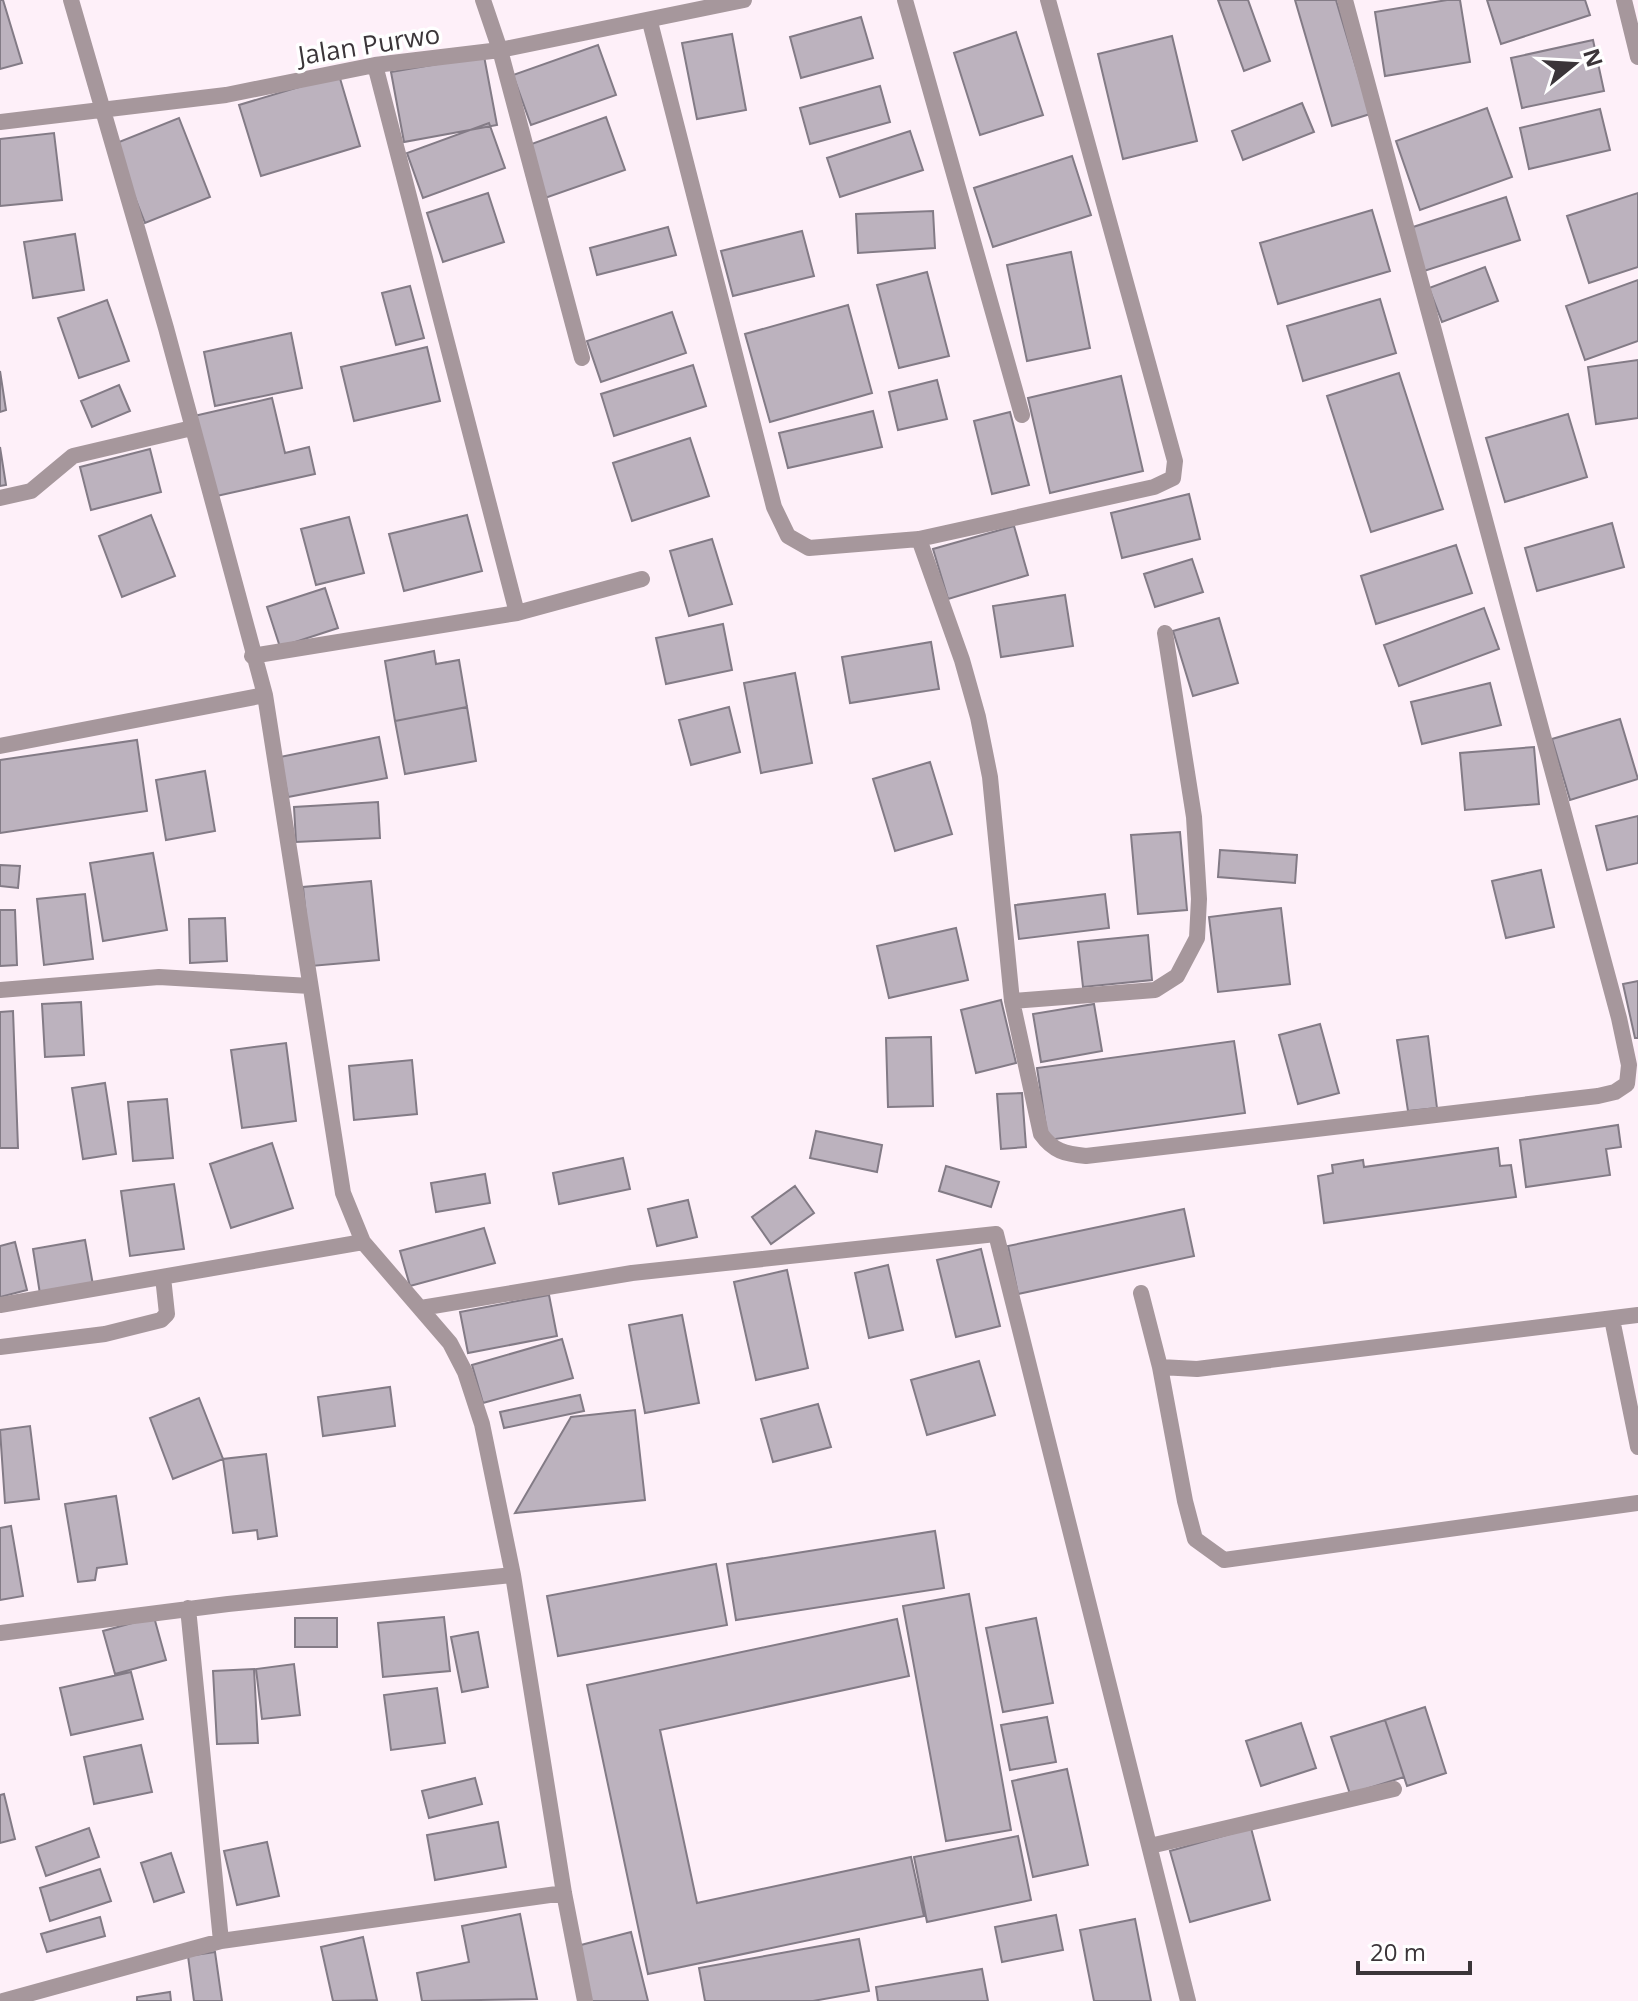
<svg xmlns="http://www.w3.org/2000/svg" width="1638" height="2001" viewBox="0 0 1638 2001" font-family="'Open Sans',sans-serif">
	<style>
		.building { fill: #bcb2be; stroke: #837b86; stroke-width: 2 }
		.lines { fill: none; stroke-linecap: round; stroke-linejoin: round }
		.lane { stroke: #a6979c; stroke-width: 16 }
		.street { stroke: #a6979c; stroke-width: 16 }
		.labels { text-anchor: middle; stroke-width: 7; stroke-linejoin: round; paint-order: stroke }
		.street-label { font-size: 26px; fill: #3b3539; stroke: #fff }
	</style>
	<rect width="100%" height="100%" fill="#fef0f9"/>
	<path class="building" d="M0 0H3L22 63 0 69Z
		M1218 0H1248L1270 61 1244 71Z
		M1295 0H1336L1370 114 1332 126Z
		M1447 0H1460L1470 62 1385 76 1375 12Z
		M1487 0H1585L1590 15 1501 44Z
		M861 17 873 58 801 78 790 37Z
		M1016 32 1043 115 980 135 954 53Z
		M732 34 746 110 697 119 682 43Z
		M1172 36 1197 141 1123 159 1098 54Z
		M1593 40 1604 91 1522 108 1511 58Z
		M598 45 616 95 531 125 513 75Z
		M484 56 497 125 404 142 391 72Z
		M339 75 360 146 261 176 239 105Z
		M880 86 890 122 810 144 800 108Z
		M1302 103 1314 132 1243 160 1232 131Z
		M1487 108 1512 177 1420 210 1396 141Z
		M1600 109 1610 150 1529 169 1520 128Z
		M606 117 625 170 545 198 526 146Z
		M179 118 210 197 145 223 114 144Z
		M489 123 505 168 423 198 407 153Z
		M910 131 923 170 840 197 827 158Z
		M54 133 62 200 0 206V139Z
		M1072 156 1091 215 993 247 974 188Z
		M488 193 504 242 443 262 427 213Z
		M1638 193V267L1589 283 1567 216Z
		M1506 197 1520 240 1424 271 1410 228Z
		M1372 210 1390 271 1278 304 1260 243Z
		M933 211 935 248 858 253 856 214Z
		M668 227 676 255 597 275 590 248Z
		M802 231 814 276 733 296 721 251Z
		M75 234 84 290 33 298 24 242Z
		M1071 252 1090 348 1027 361 1007 265Z
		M1485 267 1498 301 1442 322 1429 288Z
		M927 272 949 356 899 368 877 285Z
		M1638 280V341L1585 360 1566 306Z
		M410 286 424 338 396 345 382 293Z
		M1380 299 1396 353 1303 381 1287 326Z
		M107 300 129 361 79 378 58 318Z
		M848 305 872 393 770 422 745 334Z
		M672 312 686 353 601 382 587 341Z
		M291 333 302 388 215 406 204 352Z
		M427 347 440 401 354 421 341 367Z
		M1638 360V418L1596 424 1588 367Z
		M693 365 706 406 614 436 601 394Z
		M0 371 6 410 0 412Z
		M1399 373 1443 509 1371 532 1327 396Z
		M1121 376 1143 471 1050 493 1028 398Z
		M937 380 947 419 898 430 889 392Z
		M119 385 130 411 92 427 81 401Z
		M272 398 285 453 309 447 315 474 212 497 194 416Z
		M873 411 882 447 788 468 779 433Z
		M1010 412 1029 485 992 494 974 421Z
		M1568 414 1587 477 1505 502 1486 438Z
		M690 438 709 496 632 521 613 463Z
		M0 447 6 485 0 486Z
		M150 449 161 492 91 510 80 467Z
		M1189 494 1200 539 1122 558 1111 513Z
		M151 515 175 576 122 597 99 536Z
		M467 515 482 571 404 591 389 534Z
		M349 517 364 573 316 585 301 529Z
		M1612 523 1624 567 1537 591 1525 548Z
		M1014 526 1028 575 948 599 933 549Z
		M712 539 732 604 689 616 670 551Z
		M1456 545 1472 593 1376 624 1361 576Z
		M1192 559 1203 592 1155 607 1144 574Z
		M325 588 338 628 280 647 267 607Z
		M1065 595 1073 646 1001 657 993 606Z
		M1484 608 1499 649 1399 686 1384 645Z
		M1219 618 1238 683 1193 696 1173 631Z
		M723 624 732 670 666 684 656 638Z
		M931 642 939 689 850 703 842 657Z
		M434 651 436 664 459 660 467 707 395 721 385 661Z
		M795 673 812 763 761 773 744 683Z
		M1490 683 1501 725 1422 744 1411 702Z
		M467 707 476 761 405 774 395 721Z
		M729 707 740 752 691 765 679 720Z
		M1620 719 1638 779 1570 800 1552 739Z
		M379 737 387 778 288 797 280 757Z
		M137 740 147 811 0 833V760Z
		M1534 747 1539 804 1465 810 1460 753Z
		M930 762 952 834 895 851 873 779Z
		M205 771 215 831 166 840 156 780Z
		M378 802 380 838 296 842 294 807Z
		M1638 816V863L1607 870 1596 826Z
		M1180 832 1187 910 1138 914 1131 835Z
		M1220 850 1297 855 1295 883 1218 877Z
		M153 853 167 930 103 941 90 863Z
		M0 865 20 866 18 888 0 886Z
		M1541 870 1554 927 1506 938 1492 881Z
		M371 881 379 960 311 966 303 887Z
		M85 894 93 959 44 965 37 899Z
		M1105 894 1109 928 1019 939 1015 905Z
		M1281 908 1290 984 1218 992 1209 917Z
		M0 910H15L17 965 0 966Z
		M225 918 227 961 190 963 189 919Z
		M956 928 968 980 889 998 877 946Z
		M1148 935 1152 980 1083 987 1078 942Z
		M1638 981V1038H1635L1623 984Z
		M1001 1000 1016 1063 976 1073 961 1010Z
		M81 1002 84 1055 45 1057 42 1004Z
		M1094 1004 1102 1051 1041 1062 1033 1014Z
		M13 1011 18 1148H0V1012Z
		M1320 1024 1339 1093 1298 1104 1279 1035Z
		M1428 1036 1437 1108 1408 1111 1397 1040Z
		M931 1037 933 1106 888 1107 886 1038Z
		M1234 1041 1245 1113 1048 1140 1037 1068Z
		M286 1043 296 1121 242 1128 231 1050Z
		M412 1060 417 1114 354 1120 349 1066Z
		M105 1083 116 1154 83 1159 72 1088Z
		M1022 1093 1026 1147 1001 1149 997 1094Z
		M167 1099 173 1158 133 1161 128 1102Z
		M1618 1125 1621 1147 1606 1149 1610 1175 1526 1187 1520 1140Z
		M816 1131 882 1145 877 1172 810 1158Z
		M272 1143 293 1208 231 1228 210 1164Z
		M1498 1148 1500 1166 1511 1165 1516 1197 1324 1223 1318 1176 1333 1173 1332 1165 1363 1160 1364 1167Z
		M623 1158 630 1189 559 1204 553 1173Z
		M946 1166 999 1182 991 1207 939 1191Z
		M485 1174 490 1203 436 1212 431 1183Z
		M174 1184 184 1249 130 1256 121 1191Z
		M795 1186 814 1213 771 1244 752 1217Z
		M688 1200 697 1237 657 1246 648 1209Z
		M1184 1209 1194 1256 1018 1294 1008 1246Z
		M484 1228 495 1263 410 1286 400 1251Z
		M85 1240 93 1285 40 1294 33 1249Z
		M15 1242 27 1290 0 1297V1246Z
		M981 1249 1000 1326 956 1337 937 1260Z
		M888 1265 903 1330 869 1338 855 1273Z
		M787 1270 808 1368 756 1380 734 1282Z
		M549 1295 557 1336 468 1353 460 1312Z
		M682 1315 699 1403 645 1413 629 1325Z
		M562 1339 573 1378 483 1403 472 1365Z
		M979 1361 995 1415 927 1435 911 1380Z
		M390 1387 395 1426 323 1436 318 1397Z
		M580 1395 584 1411 504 1428 500 1412Z
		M199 1398 223 1459 173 1479 150 1418Z
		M818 1404 831 1447 773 1462 761 1419Z
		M635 1410 645 1500 515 1513 571 1417Z
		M30 1426 39 1499 5 1503 0 1430Z
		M266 1454 277 1536 258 1539 257 1530 233 1533 223 1459Z
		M116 1496 127 1564 97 1568 95 1580 78 1582 65 1504Z
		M11 1526 23 1596 0 1600V1528Z
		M935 1531 944 1588 736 1620 727 1564Z
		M716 1564 727 1625 558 1656 547 1596Z
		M969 1594 1011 1830 946 1841 903 1606Z
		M154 1617 166 1660 115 1674 103 1631Z
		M444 1617 450 1671 383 1677 378 1623Z
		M295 1618H337V1647H295Z
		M1036 1618 1053 1703 1003 1712 986 1628Z
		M897 1619 909 1676 660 1730 697 1903 911 1857 924 1916 648 1974 587 1685Z
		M478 1632 488 1687 462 1692 451 1637Z
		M294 1664 300 1715 262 1719 256 1669Z
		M254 1669 258 1743 217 1744 213 1671Z
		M131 1672 143 1719 71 1735 60 1688Z
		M437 1688 445 1743 391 1750 384 1695Z
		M1425 1707 1446 1773 1407 1786 1385 1720Z
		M1047 1717 1056 1762 1010 1770 1001 1725Z
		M1385 1720 1404 1777 1350 1794 1331 1737Z
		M1301 1723 1316 1768 1261 1786 1246 1741Z
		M141 1745 152 1792 94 1804 84 1757Z
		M1067 1769 1088 1865 1033 1877 1012 1781Z
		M475 1778 482 1804 429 1818 422 1791Z
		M4 1794 15 1839 0 1843V1795Z
		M498 1822 506 1867 435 1880 427 1835Z
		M89 1828 99 1857 46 1876 36 1847Z
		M1251 1828 1270 1900 1190 1922 1170 1851Z
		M1018 1836 1031 1900 927 1922 914 1857Z
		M267 1842 279 1896 237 1905 224 1851Z
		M171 1853 184 1892 154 1902 141 1863Z
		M100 1869 111 1901 50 1921 40 1888Z
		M520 1914 537 1999 422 2001 417 1973 469 1962 462 1926Z
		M1056 1915 1063 1950 1002 1962 995 1927Z
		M100 1917 105 1936 47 1952 41 1934Z
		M1135 1919 1151 2001H1094L1080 1930Z
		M631 1932 648 2001H590L577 1946Z
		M363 1937 377 2000 333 2001 321 1947Z
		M859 1939 869 1991 813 2001H705L699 1968Z
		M215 1952 222 2001H194L188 1956Z
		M982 1969 988 2001H878L876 1987Z
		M170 1992 171 2001H137V1997Z"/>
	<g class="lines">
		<path class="lane" d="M1141 1293 1160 1367 1197 1369 1638 1315
			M1612 1319 1638 1447
			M1160 1367 1185 1501 1195 1539 1224 1560 1638 1503"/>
		<path class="street" d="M71 0 166 328 265 695 343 1193 363 1242 450 1343 465 1372 482 1424 513 1575 564 1893 585 2001
			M483 0 500 50 582 358
			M905 0 1022 415
			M1624 0 1638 57
			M650 22 774 507 788 536 809 548 919 539 1154 487 1173 478 1175 461 1048 0
			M375 65 517 613
			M0 122 226 95 375 65 500 50 744 0
			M0 498 31 491 73 456 192 428
			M919 539 962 660 978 717 990 777 1012 1001 1041 1134C1053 1151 1065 1154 1086 1156L1598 1096 1615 1092 1627 1084 1629 1065 1619 1018 1345 0
			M252 656 517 613 642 579
			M0 746 265 695
			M0 990 159 977 310 986
			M1012 1001 1155 990 1177 976 1197 938 1199 899 1194 817 1165 633
			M0 1305 363 1242
			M421 1308 632 1273 996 1234 1188 2001
			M0 1347 105 1334 161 1320 167 1314 163 1277
			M188 1608 221 1941
			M0 1633 228 1604 513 1575
			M1150 1846 1394 1789
			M3 2001 221 1941 564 1893"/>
	</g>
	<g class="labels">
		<g class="street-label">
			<text transform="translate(369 45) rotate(-9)" y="9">Jalan Purwo</text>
		</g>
	</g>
	<g transform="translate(1574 64) rotate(72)" stroke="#ffffff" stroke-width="6" paint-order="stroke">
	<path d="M0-6L14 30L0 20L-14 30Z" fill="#3b3539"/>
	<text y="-12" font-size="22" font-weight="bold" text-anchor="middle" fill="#3b3539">N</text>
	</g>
	<path d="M1358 1961v12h112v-12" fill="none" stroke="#3b3539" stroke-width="4"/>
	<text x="1370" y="1961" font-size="24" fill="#3b3539" stroke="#ffffff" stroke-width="6" paint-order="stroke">20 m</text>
</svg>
